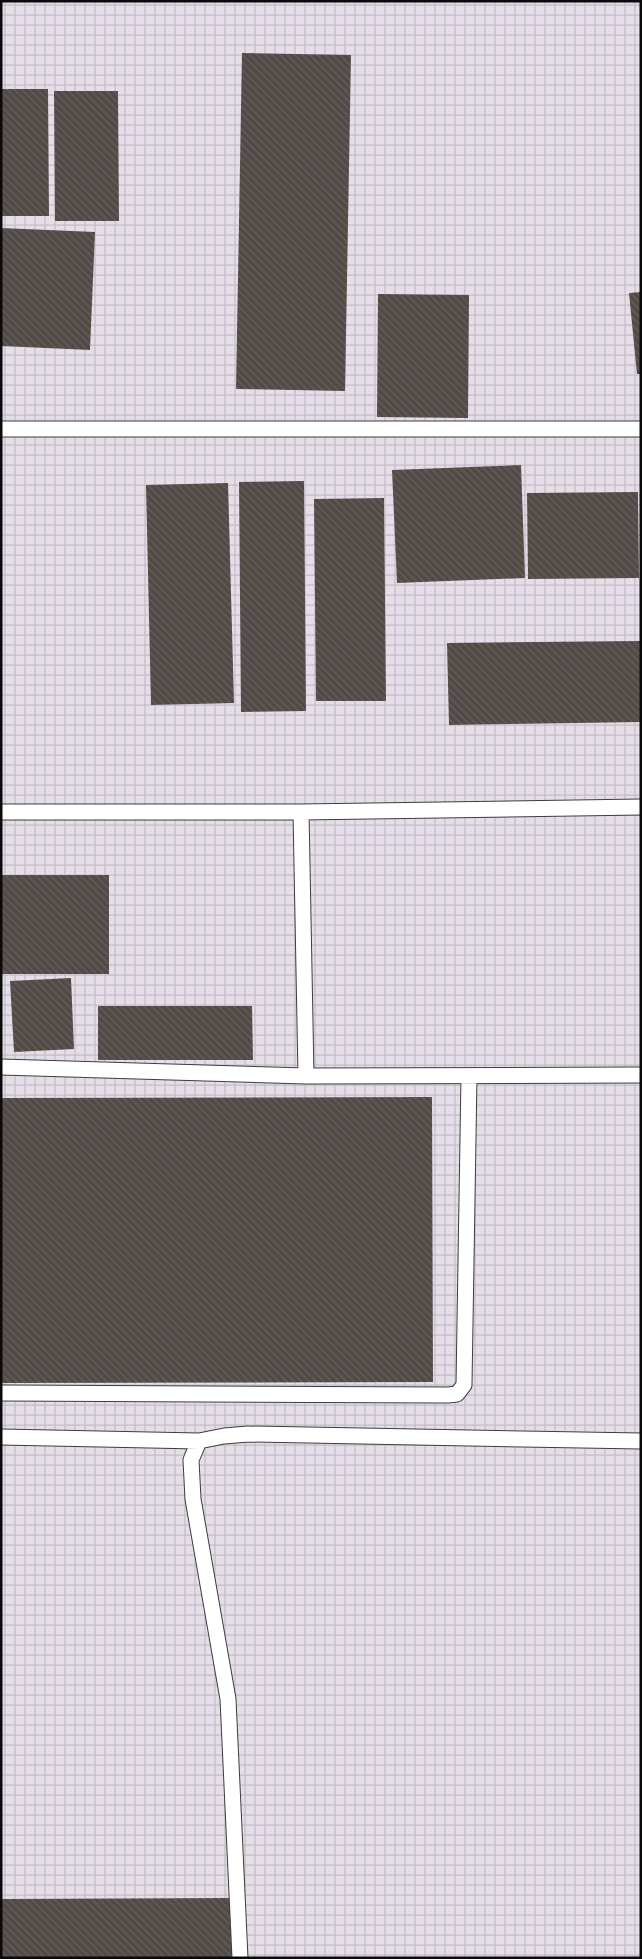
<svg xmlns="http://www.w3.org/2000/svg" width="642" height="1959" viewBox="0 0 642 1959" font-family="'Zilla Slab',serif">
	<style>
		.industrial { fill: url(#industrial-grid) }
		.building { fill: url(#building-back-hatch) }
		.lines { fill: none; stroke-linecap: round; stroke-linejoin: round }
		.service-casing { stroke: #3d3d3d; stroke-width: 17 }
		.service { stroke: #fff; stroke-width: 15 }
	</style>
	<defs>
		<pattern id="industrial-grid" width="8" height="8" patternUnits="userSpaceOnUse" patternTransform="scale(1.25)"><rect width="8" height="8" fill="#e5dee8"/><path d="M0 4h8M4 0v8" fill="none" stroke="#c3bdc6"/></pattern>
		<pattern id="building-back-hatch" width="6" height="6" patternUnits="userSpaceOnUse" patternTransform="scale(1.25)"><rect width="6" height="6" fill="#514a47"/><path d="M-1 5l2 2M0 0l6 6M5-1l2 2" fill="none" stroke="#65605d"/></pattern>
	</defs>
	<rect width="100%" height="100%" fill="#fcf6e9"/>
	<path class="industrial" d="M1 1H641V1958H1Z"/>
	<path class="building" d="M242 53 351 55 345 391 236 389Z
		M1 89H48L49 216H1Z
		M54 91H118L119 221H55Z
		M1 228 95 232 90 350 1 346Z
		M641 292V374H637L629 293Z
		M378 294 469 295 468 418 377 417Z
		M521 465 525 578 397 583 392 470Z
		M304 481 306 711 241 712 239 482Z
		M228 483 234 703 151 705 146 485Z
		M638 492 639 578 528 579 527 493Z
		M384 498 386 701H316L314 499Z
		M641 641V722L449 725 447 643Z
		M1 875H109V974H1Z
		M71 978 74 1049 14 1052 10 981Z
		M98 1006H252L253 1060H98Z
		M432 1097 433 1382 1 1383V1098Z
		M233 1898V1958H1V1899Z"/>
	<g class="lines">
		<defs>
			<path id="service" d="M1 429H641
				M1 812H301L641 807
				M301 812 306 1076
				M1 1067 306 1076 641 1075
				M1 1393 448 1395 457 1394 464 1385 469 1076
				M1 1437 199 1441
				M240 1958 228 1699 193 1499 191 1460 199 1441 224 1436 248 1434 641 1441"/>
		</defs>
		<use href="#service" class="service-casing"/>
		<use href="#service" class="service"/>
	</g>
	<rect width="642" height="1959" fill="none" stroke="#0a0a0a" stroke-width="5"/>
</svg>
